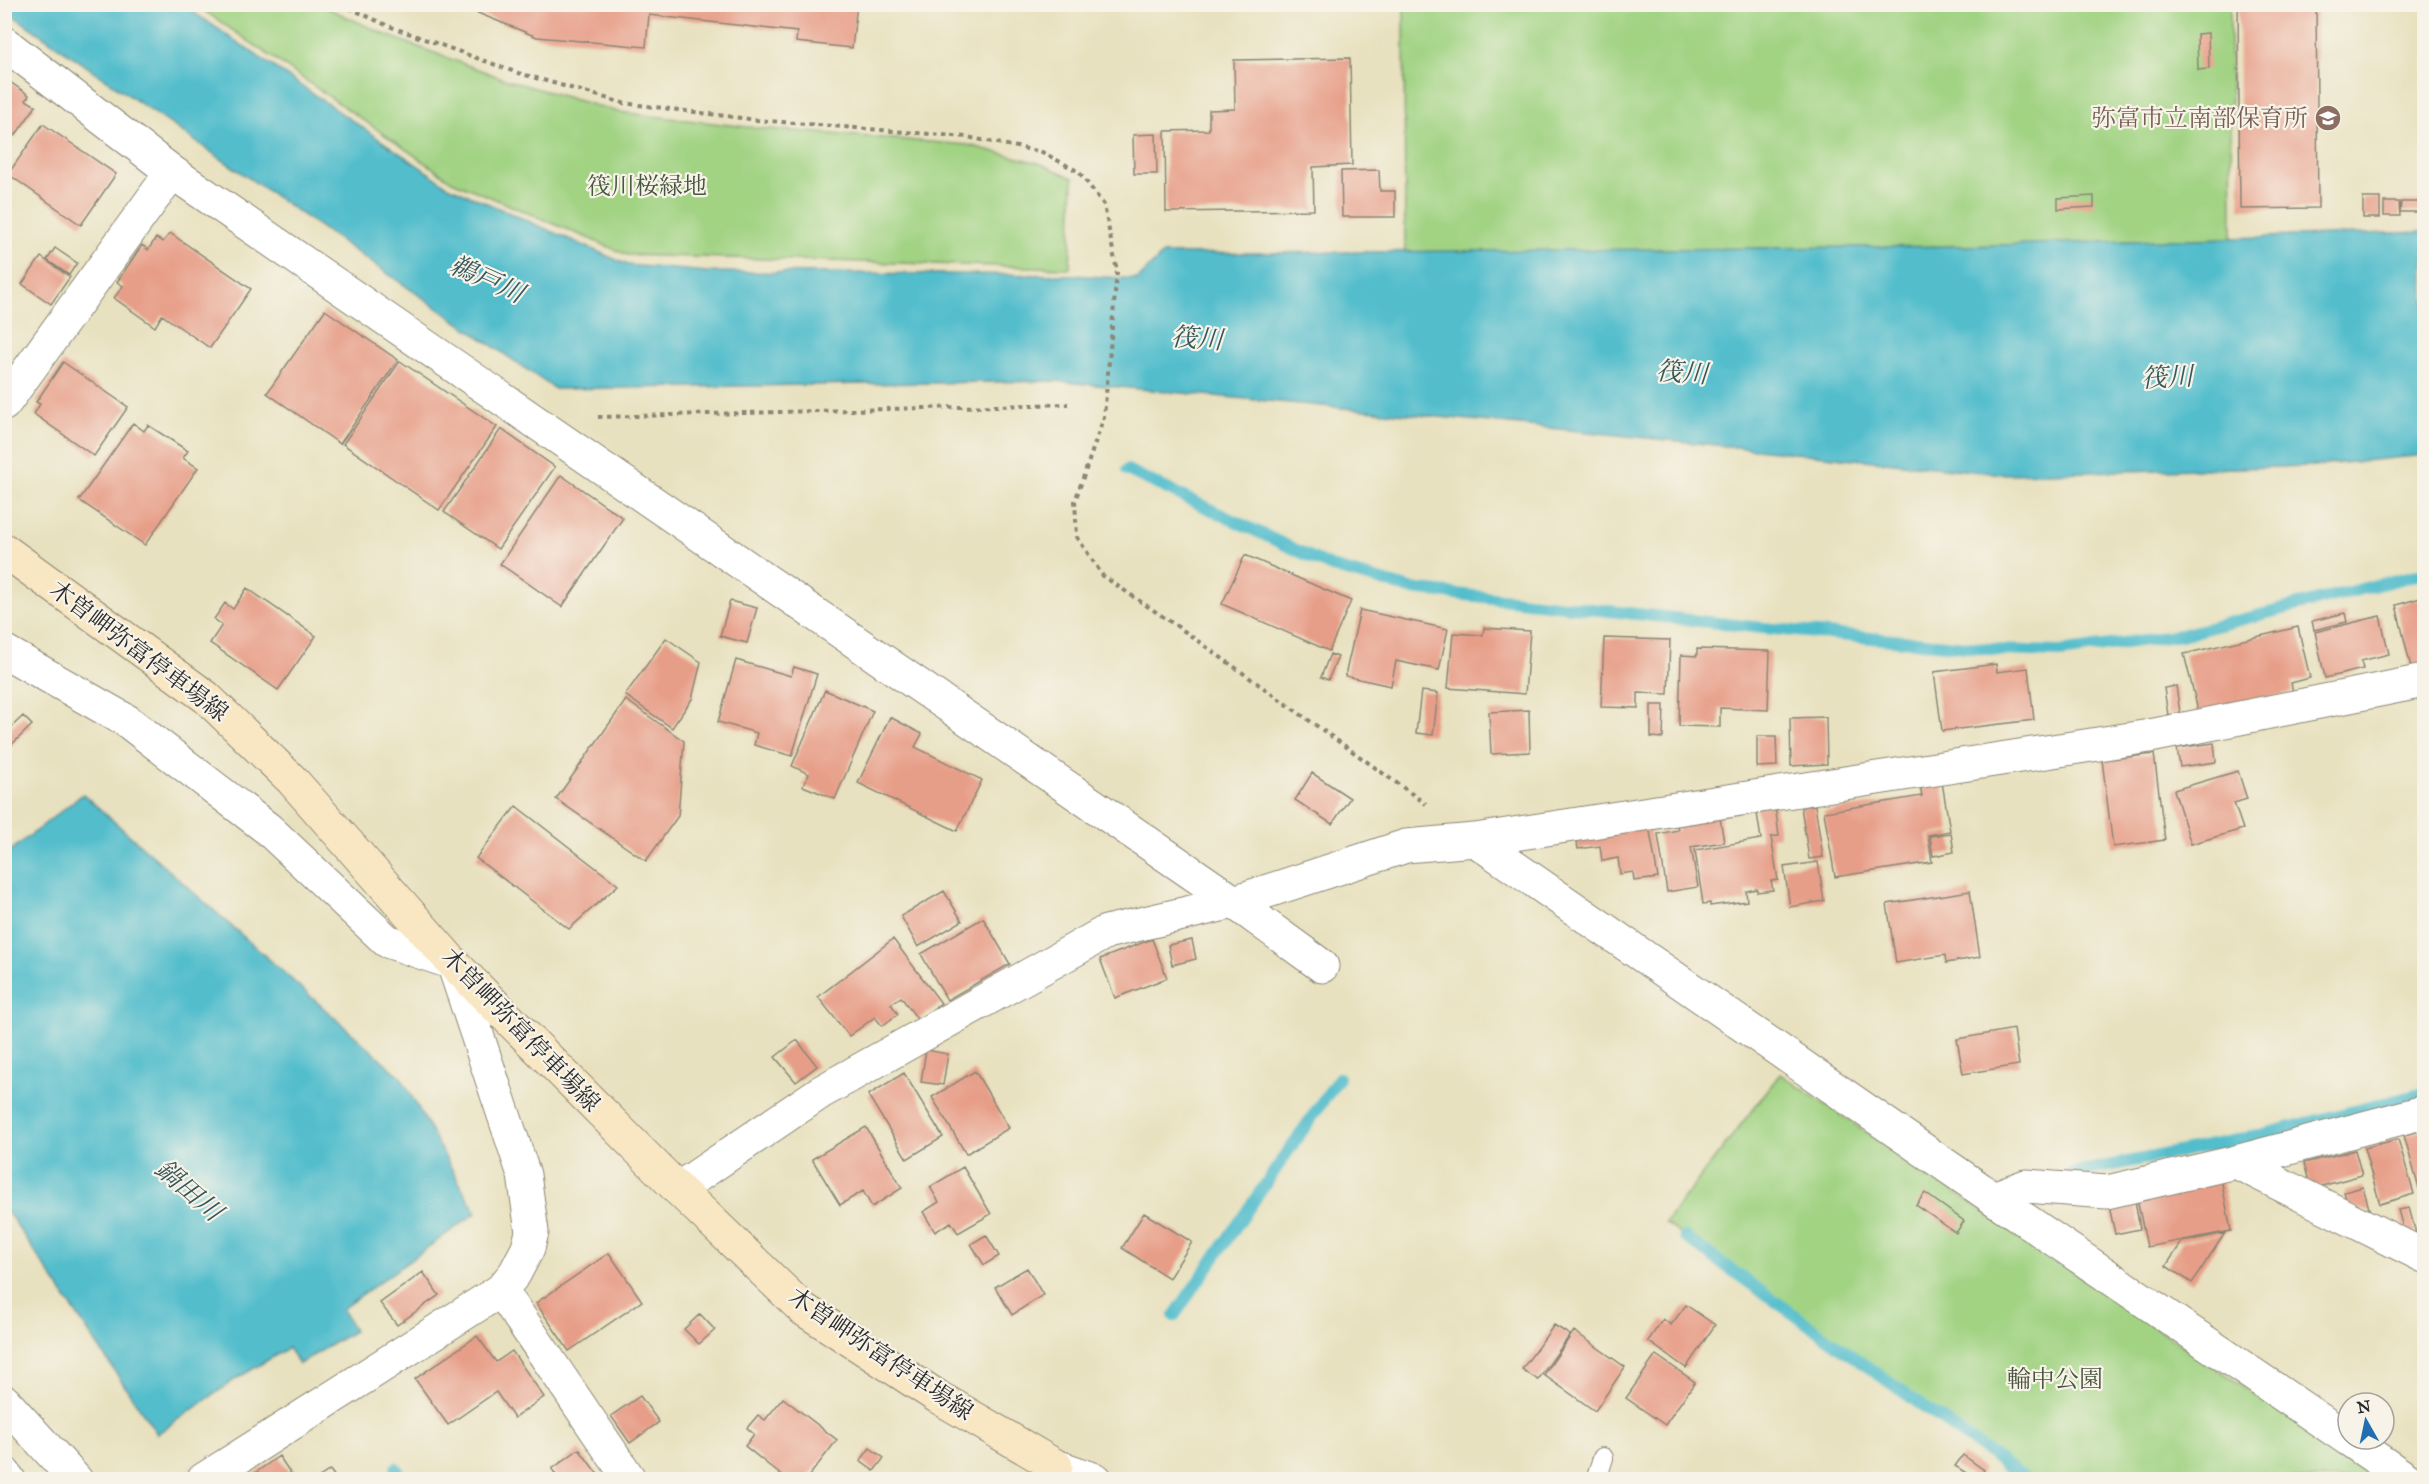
<svg xmlns="http://www.w3.org/2000/svg" width="2429" height="1484" viewBox="0 0 2429 1484" font-family="'IM FELL Great Primer','Noto Serif JP',serif">
	<style>
		.green { fill: #a1d383; stroke: #667f57; stroke-width: 1.5 }
		.water { fill: #52bdcc; stroke: #3e747c; stroke-width: 1.5 }
		.lines { fill: none; stroke-linecap: round; stroke-linejoin: round }
		.stream { stroke: #52bdcc; stroke-width: 12 }
		.building { fill: #e79e88 }
		.service-casing { stroke: #8a8675; stroke-width: 22 }
		.minor-casing { stroke: #8a8675; stroke-width: 35 }
		.tertiary-casing { stroke: #8a8675; stroke-width: 35 }
		.secondary-casing { stroke: #8a8675; stroke-width: 35 }
		.path { stroke: #8a8675; stroke-width: 4; stroke-dasharray: 4.5 4.5; stroke-linecap: butt }
		.service { stroke: #fff; stroke-width: 20 }
		.minor { stroke: #fff; stroke-width: 33 }
		.tertiary { stroke: #fff; stroke-width: 33 }
		.secondary { stroke: #f9e7c3; stroke-width: 33 }
		.labels { text-anchor: middle; stroke-width: 4.5; stroke-linejoin: round; paint-order: stroke }
		.education-label { font-size: 24px; fill: #785e54; stroke: #f7f3e8; text-anchor: end }
		.park-label { font-size: 24px; fill: #485541; stroke: #f7f3e8 }
		.street-label { font-size: 24px; fill: #2b2b2b; stroke: #f7f3e8 }
		.water-label { font-size: 26px; font-style: italic; fill: #37575b; stroke: #f7f3e8 }
	</style>
	<rect width="100%" height="100%" fill="#f7f3e8"/>
	<filter id="ink" filterUnits="userSpaceOnUse"><feTurbulence type="fractalNoise" baseFrequency=".0167" numOctaves="2"/><feDisplacementMap in="SourceGraphic" scale="12" xChannelSelector="R" yChannelSelector="G"/><feConvolveMatrix kernelMatrix="1 2 1 2 8 2 1 2 1" color-interpolation-filters="sRGB"/></filter>
	<filter id="wash" filterUnits="userSpaceOnUse"><feTurbulence type="fractalNoise" baseFrequency=".008" numOctaves="4" result="noise"/><feDisplacementMap in="SourceGraphic" scale="24" xChannelSelector="R" yChannelSelector="G"/><feGaussianBlur stdDeviation="1.35" result="paint"/><feColorMatrix in="noise" values="0 0 0 0 0 0 0 0 0 0 0 0 0 0 0 0 0 1.4 0 .05"/><feComposite in="paint" operator="in"/></filter>
	<g filter="url(#wash)">
		<rect width="100%" height="100%" fill="#e8e1bf"/>
		<path class="green" d="M196 5H321L386 35 507 80 618 112 756 128 968 145 1039 163 1073 178 1070 268 628 255 452 181Z
			M1404 5H2230L2232 238 1970 246 1405 252Z
			M1780 1074 2381 1479H2027L1665 1223Z"/>
		<path class="water" d="M5 4 183 5 448 186 628 265 707 272 1070 275 1138 279 1163 254 1970 246 2424 232V455L2312 466 2002 474 1471 420 1054 381 555 389 5 10Z
			M83 794 401 1077 476 1213 342 1309 354 1331 299 1364 288 1348 236 1379 157 1434 8 1212 5 1213V855Z"/>
		<g class="lines">
			<path class="stream" d="M1127 470 1332 567 1411 589 1763 628 2000 650 2060 652 2181 635 2424 573
				M2073 1173 2252 1137 2424 1093
				M1685 1237 2027 1480
				M1174 1316 1339 1078
				M396 1468 404 1480"/>
		</g>
		<g id="blocks">
			<path class="building" d="M857 4 852 48 796 42 797 32 649 15 646 47 537 37 458 5Z
				M2238 5H2316L2318 208 2240 209Z
				M2208 33 2209 69 2198 70 2197 34Z
				M1350 58 1352 165 1313 167 1314 210 1166 212 1165 131 1209 130V110L1235 109 1234 60Z
				M4 78 29 95 26 100 36 106 15 136 4 128Z
				M43 124 116 174 81 225 8 174Z
				M1156 134 1157 174H1134L1133 135Z
				M1379 170 1380 191H1395V217H1342L1341 171Z
				M2094 196V207L2058 209V198Z
				M2363 198H2380V218H2363Z
				M2384 202H2399L2400 216H2384Z
				M2401 202H2424V212H2400Z
				M170 233 251 289 210 348 162 315 155 327 114 298 123 286 117 282 142 245 148 250 156 238 163 242Z
				M55 248 77 263 69 275 47 260Z
				M41 257 70 277 51 304 22 284Z
				M325 310 398 360 340 444 267 393Z
				M400 361 497 427 439 510 343 444Z
				M63 362 128 407 94 456 34 414 40 404 36 402Z
				M133 423 144 431 148 425 188 451 183 458 198 468 145 545 79 500Z
				M501 429 555 467 498 549 444 512Z
				M561 475 623 518 562 607 500 564Z
				M1245 555 1351 601 1329 651 1222 604Z
				M247 588 316 636 278 690 210 643 222 625 214 619 225 603 233 609Z
				M2424 597V669L2412 672 2396 605Z
				M730 601 757 608 747 643 720 636Z
				M1360 610 1448 629 1439 670 1396 661 1391 686 1345 676Z
				M2345 613 2347 622 2314 630 2312 621Z
				M2380 616 2389 654 2361 661 2363 669 2325 678 2315 632Z
				M2298 627 2310 678 2291 683 2293 692 2199 714 2184 654Z
				M1484 628 1530 631 1525 694 1448 688 1453 633 1483 635Z
				M666 638 701 662 692 699 672 728 625 695Z
				M1604 638 1670 640 1668 694 1638 693V708L1601 707Z
				M1697 649 1770 651 1768 710 1720 708V727L1679 726 1681 655 1697 656Z
				M1330 654 1338 657 1328 680 1321 677Z
				M736 660 791 676 794 667 817 674 792 756 754 745 757 733 718 722Z
				M1996 664 1997 672 2028 668 2034 720 1942 731 1934 672Z
				M2176 686 2180 713 2168 715 2164 688Z
				M825 690 873 711 835 799 803 786 809 774 792 766Z
				M1421 691 1438 693 1433 735 1416 733Z
				M626 700 684 741 678 816 646 861 556 799Z
				M1651 705H1664L1663 738 1651 737Z
				M1529 710 1530 752 1491 754 1489 712Z
				M23 716 32 725 4 752V734Z
				M890 717 922 734 915 747 982 780 957 831 858 783Z
				M1826 717 1827 764 1791 766 1790 718Z
				M1757 736H1776L1777 766 1757 767Z
				M2214 743 2216 762 2180 767 2177 748Z
				M2154 754 2165 840 2113 847 2102 760Z
				M2238 771 2247 799 2234 803 2243 829 2191 844 2174 790Z
				M1312 773 1350 798 1332 824 1295 800Z
				M1942 782 1950 831 1928 835 1932 862 1835 877 1824 812 1922 796 1920 785Z
				M1775 805 1779 836 1771 837 1778 880 1771 881 1773 890 1757 892V889L1746 891 1747 901 1710 906V903L1703 904 1695 850 1761 839 1756 807Z
				M1815 805 1823 857 1809 859 1801 807Z
				M516 806 618 885 569 929 476 858Z
				M1719 812 1724 842 1691 847 1698 887 1667 892 1658 834 1678 830 1676 819Z
				M1648 820 1658 878 1634 881 1633 872 1620 874 1618 858 1602 861 1600 846 1578 849 1575 831Z
				M1951 833 1954 852 1933 856 1930 836Z
				M1818 862 1824 901 1790 907 1784 867Z
				M944 891 962 921 918 947 901 916Z
				M1970 891 1980 957 1946 963 1945 955 1896 963 1887 904Z
				M983 918 1010 964 947 1000 921 954Z
				M893 939 941 1003 918 1020 901 997 891 1004 898 1014 882 1026 875 1017 849 1036 818 997Z
				M1152 939 1167 978 1115 998 1100 959Z
				M1192 940 1196 959 1172 965 1168 945Z
				M2014 1029 2019 1065 1963 1074 1957 1039Z
				M797 1040 817 1066 796 1082 775 1057Z
				M926 1050 948 1054 943 1085 921 1082Z
				M975 1071 1009 1128 966 1154 932 1097Z
				M904 1073 943 1137 907 1159 868 1095Z
				M866 1127 902 1188 872 1207 863 1191 840 1205 812 1159Z
				M2424 1130V1188L2419 1189 2404 1135Z
				M2398 1139 2414 1194 2380 1204 2364 1148Z
				M2355 1150 2362 1175 2311 1189 2304 1163Z
				M963 1167 991 1214 958 1233 951 1222 935 1232 923 1212 939 1202 930 1187Z
				M2221 1178 2231 1231 2147 1247 2136 1194Z
				M2363 1187 2370 1212 2348 1206 2344 1192Z
				M1925 1193 1964 1221 1956 1233 1916 1205Z
				M2134 1195 2140 1229 2115 1234 2108 1201Z
				M2409 1208 2416 1233 2405 1235 2398 1210Z
				M1144 1213 1192 1242 1169 1278 1122 1248Z
				M2225 1233 2192 1283 2166 1266 2182 1242Z
				M986 1235 999 1256 984 1265 971 1244Z
				M609 1253 642 1301 569 1351 536 1303Z
				M1027 1268 1043 1295 1012 1315 995 1287Z
				M423 1272 439 1295 397 1325 380 1303Z
				M1686 1305 1715 1325 1686 1368 1648 1341 1663 1319 1671 1325Z
				M700 1314 715 1330 699 1344 684 1329Z
				M1554 1325 1570 1335 1538 1380 1522 1369Z
				M1574 1331 1625 1367 1595 1411 1544 1375Z
				M477 1336 496 1362 512 1351 544 1397 514 1418 496 1392 448 1425 415 1379Z
				M1656 1355 1695 1382 1665 1425 1626 1398Z
				M640 1396 659 1422 630 1443 611 1416Z
				M783 1398 837 1440 806 1480H787L745 1446 754 1434 747 1428 758 1415 765 1420Z
				M870 1448 884 1458 874 1471 860 1461Z
				M579 1449 602 1480H559L552 1469Z
				M1963 1455 1984 1470 1977 1480 1955 1466Z
				M279 1456 295 1480H245Z
				M330 1470 337 1480H315Z"/>
		</g>
	</g>
	<g filter="url(#ink)">
		<use href="#blocks" fill-opacity="0" stroke="#8a8675" stroke-width="1.5"/>
		<g class="lines">
			<defs>
				<path id="service" d="M1596 1480 1603 1458"/>
				<path id="minor" d="M4 43 172 172 1234 902 1322 966
					M4 404 172 172
					M4 651 127 721 268 829 387 941 453 963 524 1175 532 1232 528 1248 515 1273 501 1290 203 1480
					M1475 840 1993 1198 2348 1439
					M2236 1162 2424 1112
					M678 1189 821 1092 1106 932 1234 902 1406 846 1475 840 2150 736 2424 681
					M1993 1198 2026 1186 2107 1192 2236 1162 2424 1256
					M501 1290 630 1480
					M4 1401 76 1480
					M2348 1439 2408 1480"/>
				<path id="tertiary" d="M1056 1466 1096 1480
					M4 1473 9 1480"/>
				<path id="secondary" d="M4 550 206 697 292 780 453 963 678 1189 803 1309 938 1397 1056 1466 1051 1480"/>
			</defs>
			<use href="#service" class="service-casing"/>
			<use href="#minor" class="minor-casing"/>
			<use href="#tertiary" class="tertiary-casing"/>
			<use href="#secondary" class="secondary-casing"/>
			<path class="path" d="M341 4 386 25 515 72 623 103 757 120 967 137 1042 152 1079 172 1104 205 1117 271 1104 417 1075 501 1077 537 1103 576 1184 631 1426 804
				M598 417 1068 404"/>
			<use href="#service" class="service"/>
			<use href="#minor" class="minor"/>
			<use href="#tertiary" class="tertiary"/>
			<use href="#secondary" class="secondary"/>
		</g>
	</g>
	<defs>
		<symbol id="school-disc" viewBox="-11 -11 22 22"><circle r="9.5" fill="#8d6e63" stroke="#f7f3e8"/><path d="M0-5L7-2L0 1L-7-2ZM-4 1L0 2.5L4 1V4Q0 6-4 4Z" fill="#fff"/></symbol>
	</defs>
	<g fill-rule="evenodd">
		<use href="#school-disc" x="2313" y="103" width="30" height="30"/>
	</g>
	<g class="labels">
		<g class="education-label">
			<text x="2308" y="126">弥富市立南部保育所</text>
		</g>
		<g class="park-label">
			<text x="647" y="194">筏川桜緑地</text>
			<text x="2055" y="1387">輪中公園</text>
		</g>
		<g class="street-label">
			<text transform="translate(139 651) rotate(37)" y="8">木曽岬弥富停車場線</text>
			<text transform="translate(521 1030) rotate(46)" y="8">木曽岬弥富停車場線</text>
			<text transform="translate(881 1354) rotate(34)" y="8">木曽岬弥富停車場線</text>
		</g>
		<g class="water-label">
			<text transform="translate(487 279) rotate(24)" y="9">鵜戸川</text>
			<text transform="translate(1197 338) rotate(4)" y="9">筏川</text>
			<text transform="translate(1682 372) rotate(4)" y="9">筏川</text>
			<text transform="translate(2167 377) rotate(-3)" y="9">筏川</text>
			<text transform="translate(189 1190) rotate(41)" y="9">鍋田川</text>
		</g>
	</g>
	<rect width="2429" height="1484" fill="none" stroke="#f7f3e8" stroke-width="24"/>
	<g transform="translate(2366 1421) rotate(351)"><circle r="28" fill="#f7f3e8" stroke="#a5a39c" stroke-width="1.5"/>
	<path d="M0-4.5L10 22L0 15L-10 22Z" fill="#1f6fb2"/>
	<text y="-9" font-size="16" font-weight="bold" text-anchor="middle" fill="#2b2b2b">N</text>
	</g>
</svg>
